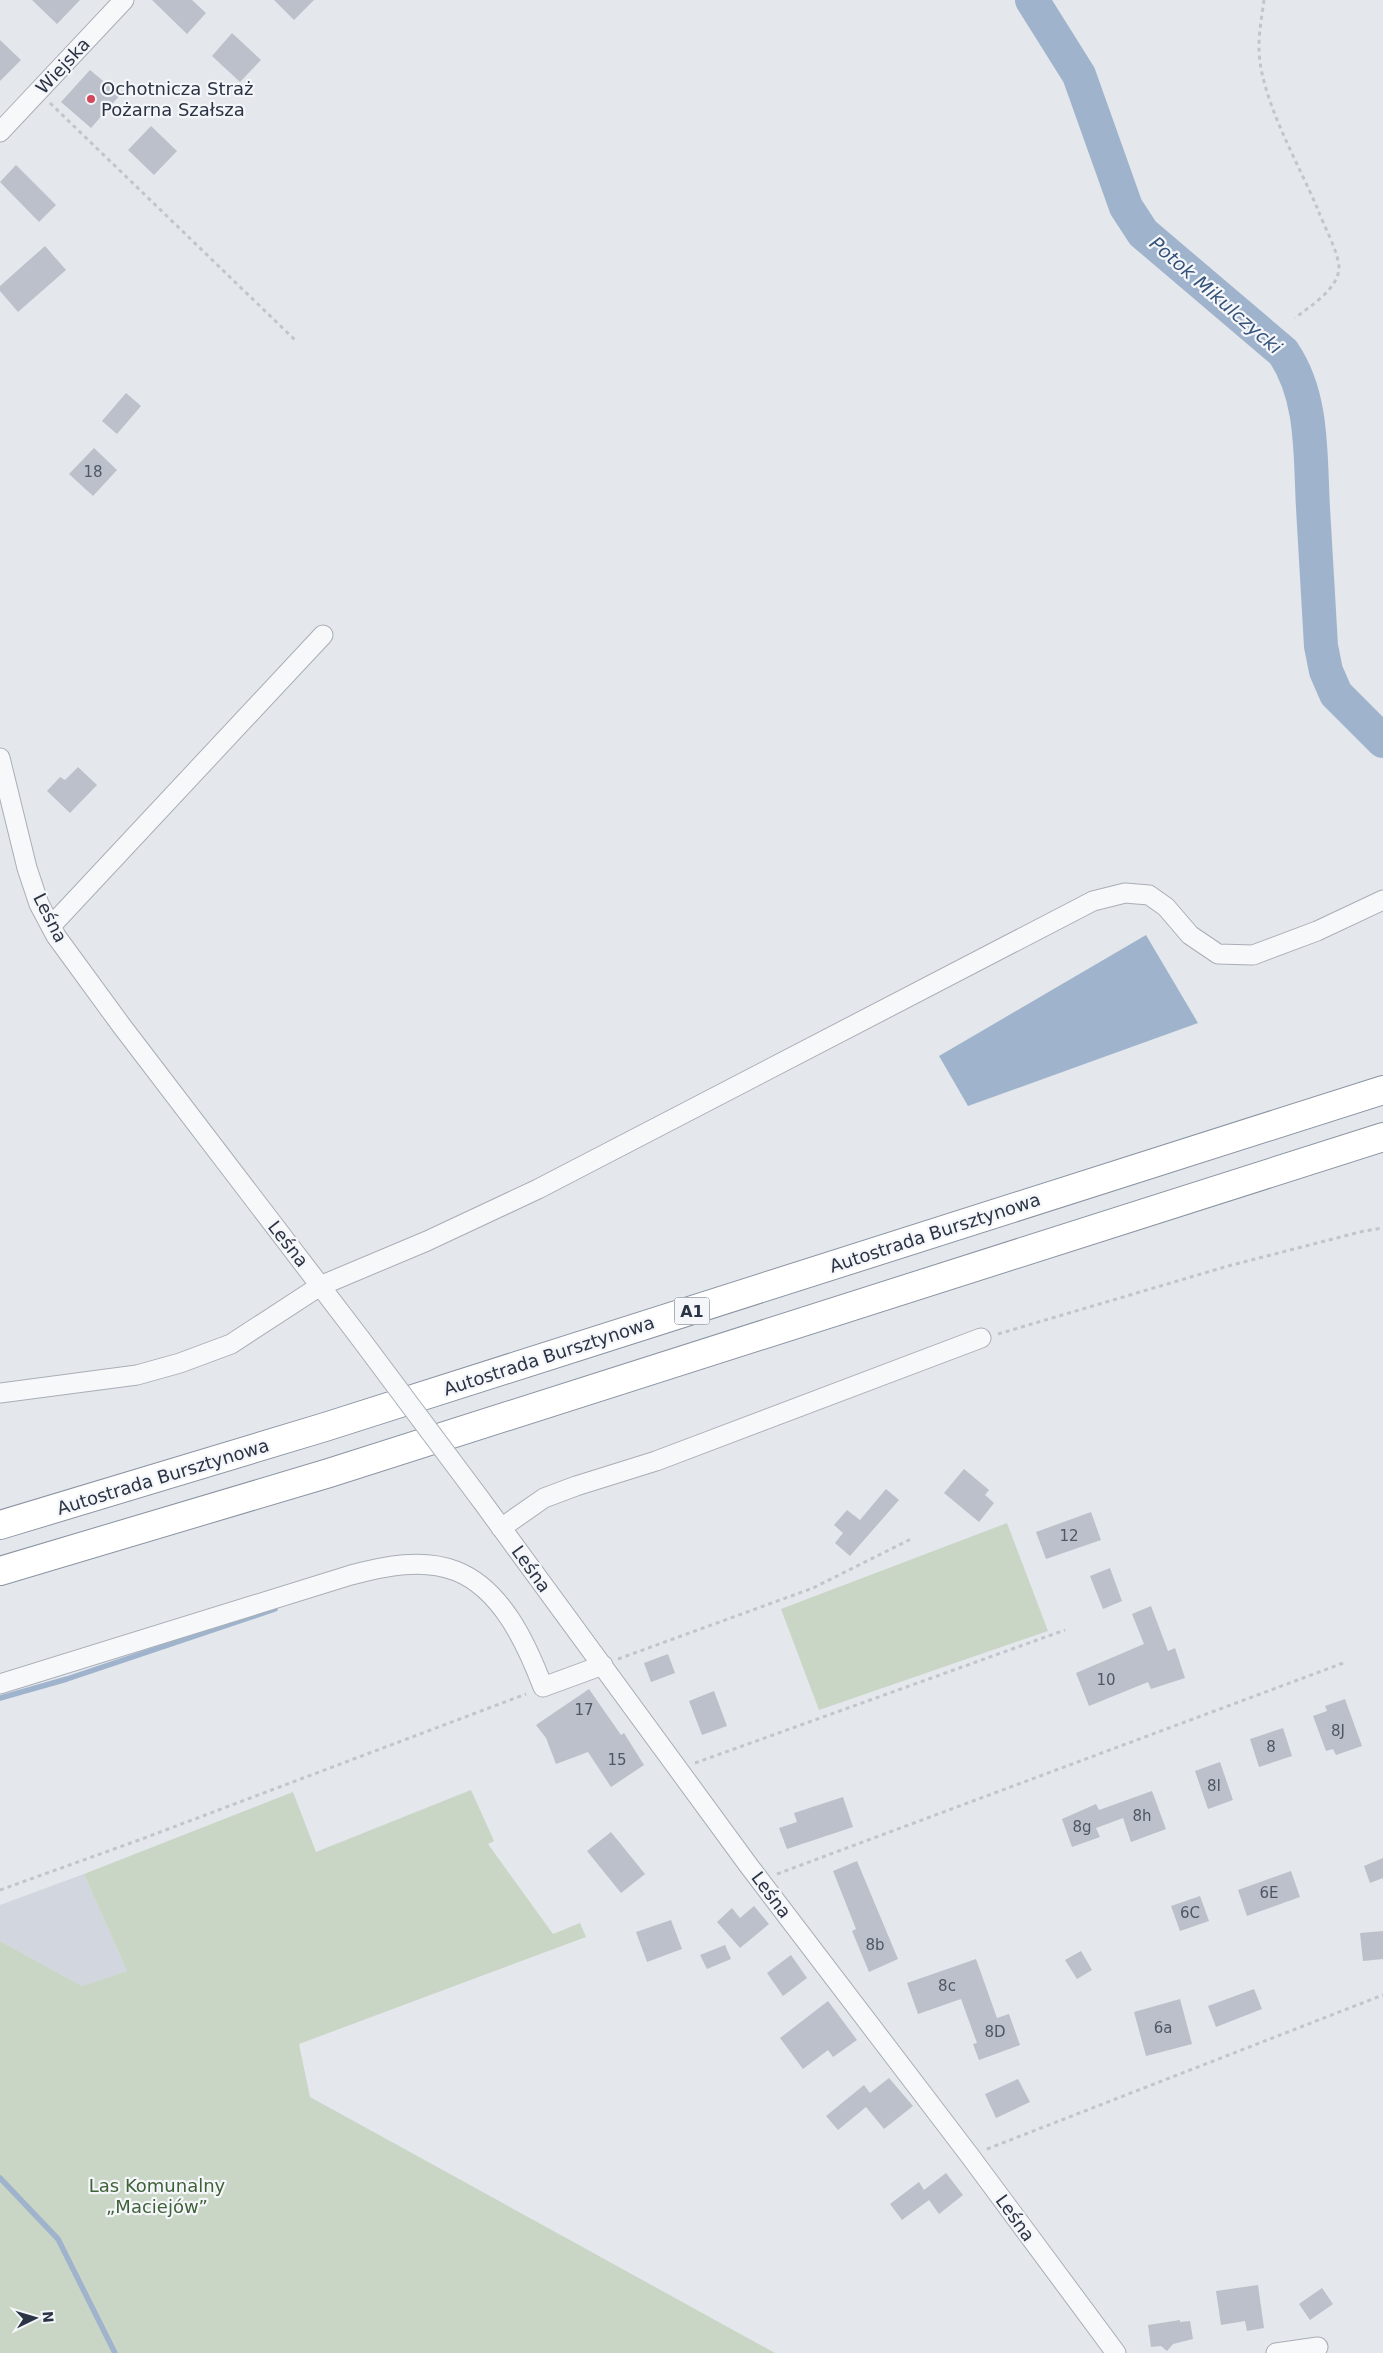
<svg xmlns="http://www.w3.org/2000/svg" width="1383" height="2353" viewBox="0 0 1383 2353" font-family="'DejaVu Sans',sans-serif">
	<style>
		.built { fill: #d2d6de }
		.green { fill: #c9d6c5 }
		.water { fill: #9fb4cc }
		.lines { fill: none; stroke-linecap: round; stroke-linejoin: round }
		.stream { stroke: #9fb4cc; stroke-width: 5.5 }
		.river { stroke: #9fb4cc; stroke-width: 34 }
		.building { fill: #bbc0ca }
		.minor-casing { stroke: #a9aeb7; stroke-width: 21 }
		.highway-casing { stroke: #8b94a3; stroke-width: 30 }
		.path { stroke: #c2c5cb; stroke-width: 3; stroke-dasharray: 4 4; stroke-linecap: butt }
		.minor { stroke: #f7f8fa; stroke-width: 19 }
		.highway { stroke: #fff; stroke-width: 28 }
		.minor-bridge-casing { stroke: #a9aeb7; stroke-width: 21; stroke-linecap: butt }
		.minor-bridge { stroke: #f7f8fa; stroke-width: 19 }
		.poi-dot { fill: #d1495b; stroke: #f4f6f9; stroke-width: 2 }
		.labels { text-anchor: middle; stroke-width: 4.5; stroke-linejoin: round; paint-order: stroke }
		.number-label { font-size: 15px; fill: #4f5766 }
		.shield { fill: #f4f6f9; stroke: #676e7b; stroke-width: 1 }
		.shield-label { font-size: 16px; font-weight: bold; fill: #2b3445 }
		.street-label { font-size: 18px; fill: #2b3445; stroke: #f4f6f9 }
		.poi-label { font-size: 18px; fill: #2b3445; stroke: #f4f6f9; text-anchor: start }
		.park-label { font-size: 18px; fill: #3f6138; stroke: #f4f6f9 }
		.water-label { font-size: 19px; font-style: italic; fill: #34527a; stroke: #f4f6f9 }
	</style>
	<rect width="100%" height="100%" fill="#e4e7ec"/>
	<path class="built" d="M84 1874 127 1971 82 1986 0 1941V1905Z"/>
	<path class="green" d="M1007 1523 1048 1631 819 1710 781 1609Z
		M471 1790 494 1841 488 1844 553 1934 580 1923 586 1937 299 2044 310 2097 775 2353H0V1941L82 1986 127 1971 84 1874 293 1792 316 1852Z"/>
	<path class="water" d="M1146 935 1198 1023 968 1106 939 1056Z"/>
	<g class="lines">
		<path class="stream" d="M0 1698 67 1679 275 1609
			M0 2178 58 2239 115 2353"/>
		<path class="river" d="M1032 0 1079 75 1126 207 1143 233 1283 352C1314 397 1310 456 1313 508 1316 554 1318 600 1321 646L1326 671 1336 694 1383 741"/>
	</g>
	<path class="building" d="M32 0H80L57 24Z
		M152 0H192L206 13 187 34Z
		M274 0H314L294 20Z
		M232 33 261 60 240 82 212 56Z
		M0 40 21 60 0 81Z
		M90 70 120 95 91 128 61 102Z
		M151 126 177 151 154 175 128 150Z
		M16 165 56 205 39 222 0 182Z
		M45 246 66 270 18 312 0 291V286Z
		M126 393 141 406 117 434 102 421Z
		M94 448 117 470 93 496 69 474Z
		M78 767 97 785 70 813 47 791 60 777 65 780Z
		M964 1469 989 1490 985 1495 994 1503 979 1522 944 1493Z
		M886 1489 899 1500 850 1556 835 1543 843 1533 834 1525 847 1510 860 1520Z
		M1091 1512 1101 1540 1046 1559 1036 1532Z
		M1110 1568 1122 1601 1103 1609 1090 1576Z
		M1151 1606 1168 1651 1175 1648 1185 1678 1151 1689 1148 1682 1089 1706 1076 1673 1144 1644 1132 1614Z
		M668 1654 675 1673 651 1682 644 1663Z
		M589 1689 621 1735 624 1733 644 1765 611 1787 588 1752 556 1764 546 1738 536 1725Z
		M714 1691 727 1726 702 1735 689 1701Z
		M1345 1699 1362 1746 1336 1755 1333 1749 1326 1751 1313 1716 1327 1711 1325 1706Z
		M1283 1728 1292 1756 1259 1767 1250 1739Z
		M1220 1762 1233 1800 1208 1809 1195 1771Z
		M1152 1791 1166 1829 1131 1842 1123 1818 1096 1828 1100 1837 1072 1847 1062 1819 1096 1804 1099 1810Z
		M843 1797 853 1827 787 1849 779 1828 797 1822 794 1813Z
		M611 1832 645 1874 621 1893 587 1851Z
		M1383 1858V1878L1370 1883 1364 1866Z
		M857 1861 898 1959 869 1972 852 1931 856 1929 833 1871Z
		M1291 1871 1300 1897 1247 1916 1238 1890Z
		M1200 1896 1209 1921 1180 1931 1171 1906Z
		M754 1906 769 1924 740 1948 717 1922 732 1908 740 1918Z
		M671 1920 682 1949 647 1962 636 1932Z
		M1383 1931V1959L1363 1961 1360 1933Z
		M725 1945 731 1959 707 1969 700 1955Z
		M1081 1951 1092 1970 1077 1979 1065 1960Z
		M791 1955 807 1978 783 1996 767 1973Z
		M976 1959 997 2018 1009 2014 1020 2045 979 2060 973 2044 977 2043 961 1999 918 2014 907 1983Z
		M1254 1989 1262 2009 1216 2027 1208 2006Z
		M1180 1999 1192 2044 1146 2056 1134 2012Z
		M828 2001 857 2040 833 2057 828 2050 803 2069 780 2038Z
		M889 2078 913 2106 884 2129 866 2107 838 2130 826 2116 864 2085 870 2093Z
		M1018 2079 1030 2102 996 2118 985 2094Z
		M946 2173 963 2195 939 2214 929 2200 902 2220 890 2204 919 2182 924 2190Z
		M1258 2285 1264 2328 1247 2331 1245 2321 1221 2325 1216 2291Z
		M1322 2288 1333 2304 1310 2320 1299 2304Z
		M1180 2320V2322L1190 2321 1193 2339 1173 2344 1167 2351 1161 2346 1151 2347 1148 2325Z"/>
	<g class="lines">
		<defs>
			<path id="minor" d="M0 132 124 0
				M0 758 27 868 39 904 56 936 121 1025 360 1338
				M51 926 323 635
				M0 1393 137 1375 180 1363 231 1344 320 1286 427 1241 538 1189 1093 901 1125 893 1149 895 1166 907 1190 935 1218 954 1253 955 1317 931 1383 900
				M481 1500 749 1866 970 2156 1116 2353
				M501 1528 544 1498 576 1486 656 1461 981 1338
				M0 1684 351 1575C385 1566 423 1558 456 1571 502 1589 527 1645 543 1687L603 1665
				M1276 2353 1318 2347"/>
			<path id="highway" d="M0 1525 325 1427 1383 1090
				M0 1571 329 1473 1383 1137"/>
		</defs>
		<use href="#minor" class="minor-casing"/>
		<use href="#highway" class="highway-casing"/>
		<path class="path" d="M1264 0C1262 15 1259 31 1259 46 1258 95 1299 164 1318 210 1324 226 1338 251 1339 267 1339 289 1310 306 1295 318
			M50 103 295 340
			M998 1334 1228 1266 1364 1231 1383 1228
			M618 1659 813 1588 911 1539
			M695 1763 1065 1630
			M777 1874 1346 1662
			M0 1890 139 1840 526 1694
			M987 2149 1383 1995"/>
		<use href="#minor" class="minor"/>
		<use href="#highway" class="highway"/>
		<defs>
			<path id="minor-bridge" d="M360 1338 481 1500"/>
		</defs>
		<use href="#minor-bridge" class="minor-bridge-casing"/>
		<use href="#minor-bridge" class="minor-bridge"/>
	</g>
	<circle class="poi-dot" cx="91" cy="99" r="5"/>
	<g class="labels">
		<g class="number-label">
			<text x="93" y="477">18</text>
			<text x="1069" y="1541">12</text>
			<text x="1106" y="1685">10</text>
			<text x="584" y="1715">17</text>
			<text x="1338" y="1736">8J</text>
			<text x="1271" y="1752">8</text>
			<text x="617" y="1765">15</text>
			<text x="1214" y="1791">8I</text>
			<text x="1142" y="1821">8h</text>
			<text x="1082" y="1832">8g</text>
			<text x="1269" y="1898">6E</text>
			<text x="1190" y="1918">6C</text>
			<text x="875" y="1950">8b</text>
			<text x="947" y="1991">8c</text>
			<text x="1163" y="2033">6a</text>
			<text x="995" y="2037">8D</text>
		</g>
		<rect class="shield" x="674.5" y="1297.5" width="35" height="27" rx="4"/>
		<g class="shield-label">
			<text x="692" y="1317">A1</text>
		</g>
		<g class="street-label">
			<text transform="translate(63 66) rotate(-47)" y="6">Wiejska</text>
			<text transform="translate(50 918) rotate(63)" y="6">Leśna</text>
			<text transform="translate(935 1233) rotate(-18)" y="6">Autostrada Bursztynowa</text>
			<text transform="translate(288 1244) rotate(52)" y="6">Leśna</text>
			<text transform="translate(549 1356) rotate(-18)" y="6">Autostrada Bursztynowa</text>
			<text transform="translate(163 1477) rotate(-17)" y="6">Autostrada Bursztynowa</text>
			<text transform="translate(531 1569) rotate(54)" y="6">Leśna</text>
			<text transform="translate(771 1895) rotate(53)" y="6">Leśna</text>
			<text transform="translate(1015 2218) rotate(54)" y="6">Leśna</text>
		</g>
		<g class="poi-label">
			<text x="101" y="95">Ochotnicza Straż<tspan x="101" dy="21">Pożarna Szałsza</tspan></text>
		</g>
		<g class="park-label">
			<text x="157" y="2192">Las Komunalny<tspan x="157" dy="21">„Maciejów”</tspan></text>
		</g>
		<g class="water-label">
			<text transform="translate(1216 295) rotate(41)" y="7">Potok Mikulczycki</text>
		</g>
	</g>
	<g transform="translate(35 2318) rotate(85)" stroke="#f4f6f9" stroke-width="4" paint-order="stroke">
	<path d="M0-4L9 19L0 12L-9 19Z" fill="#2b3445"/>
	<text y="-8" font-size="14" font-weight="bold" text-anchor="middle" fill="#2b3445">N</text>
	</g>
</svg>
